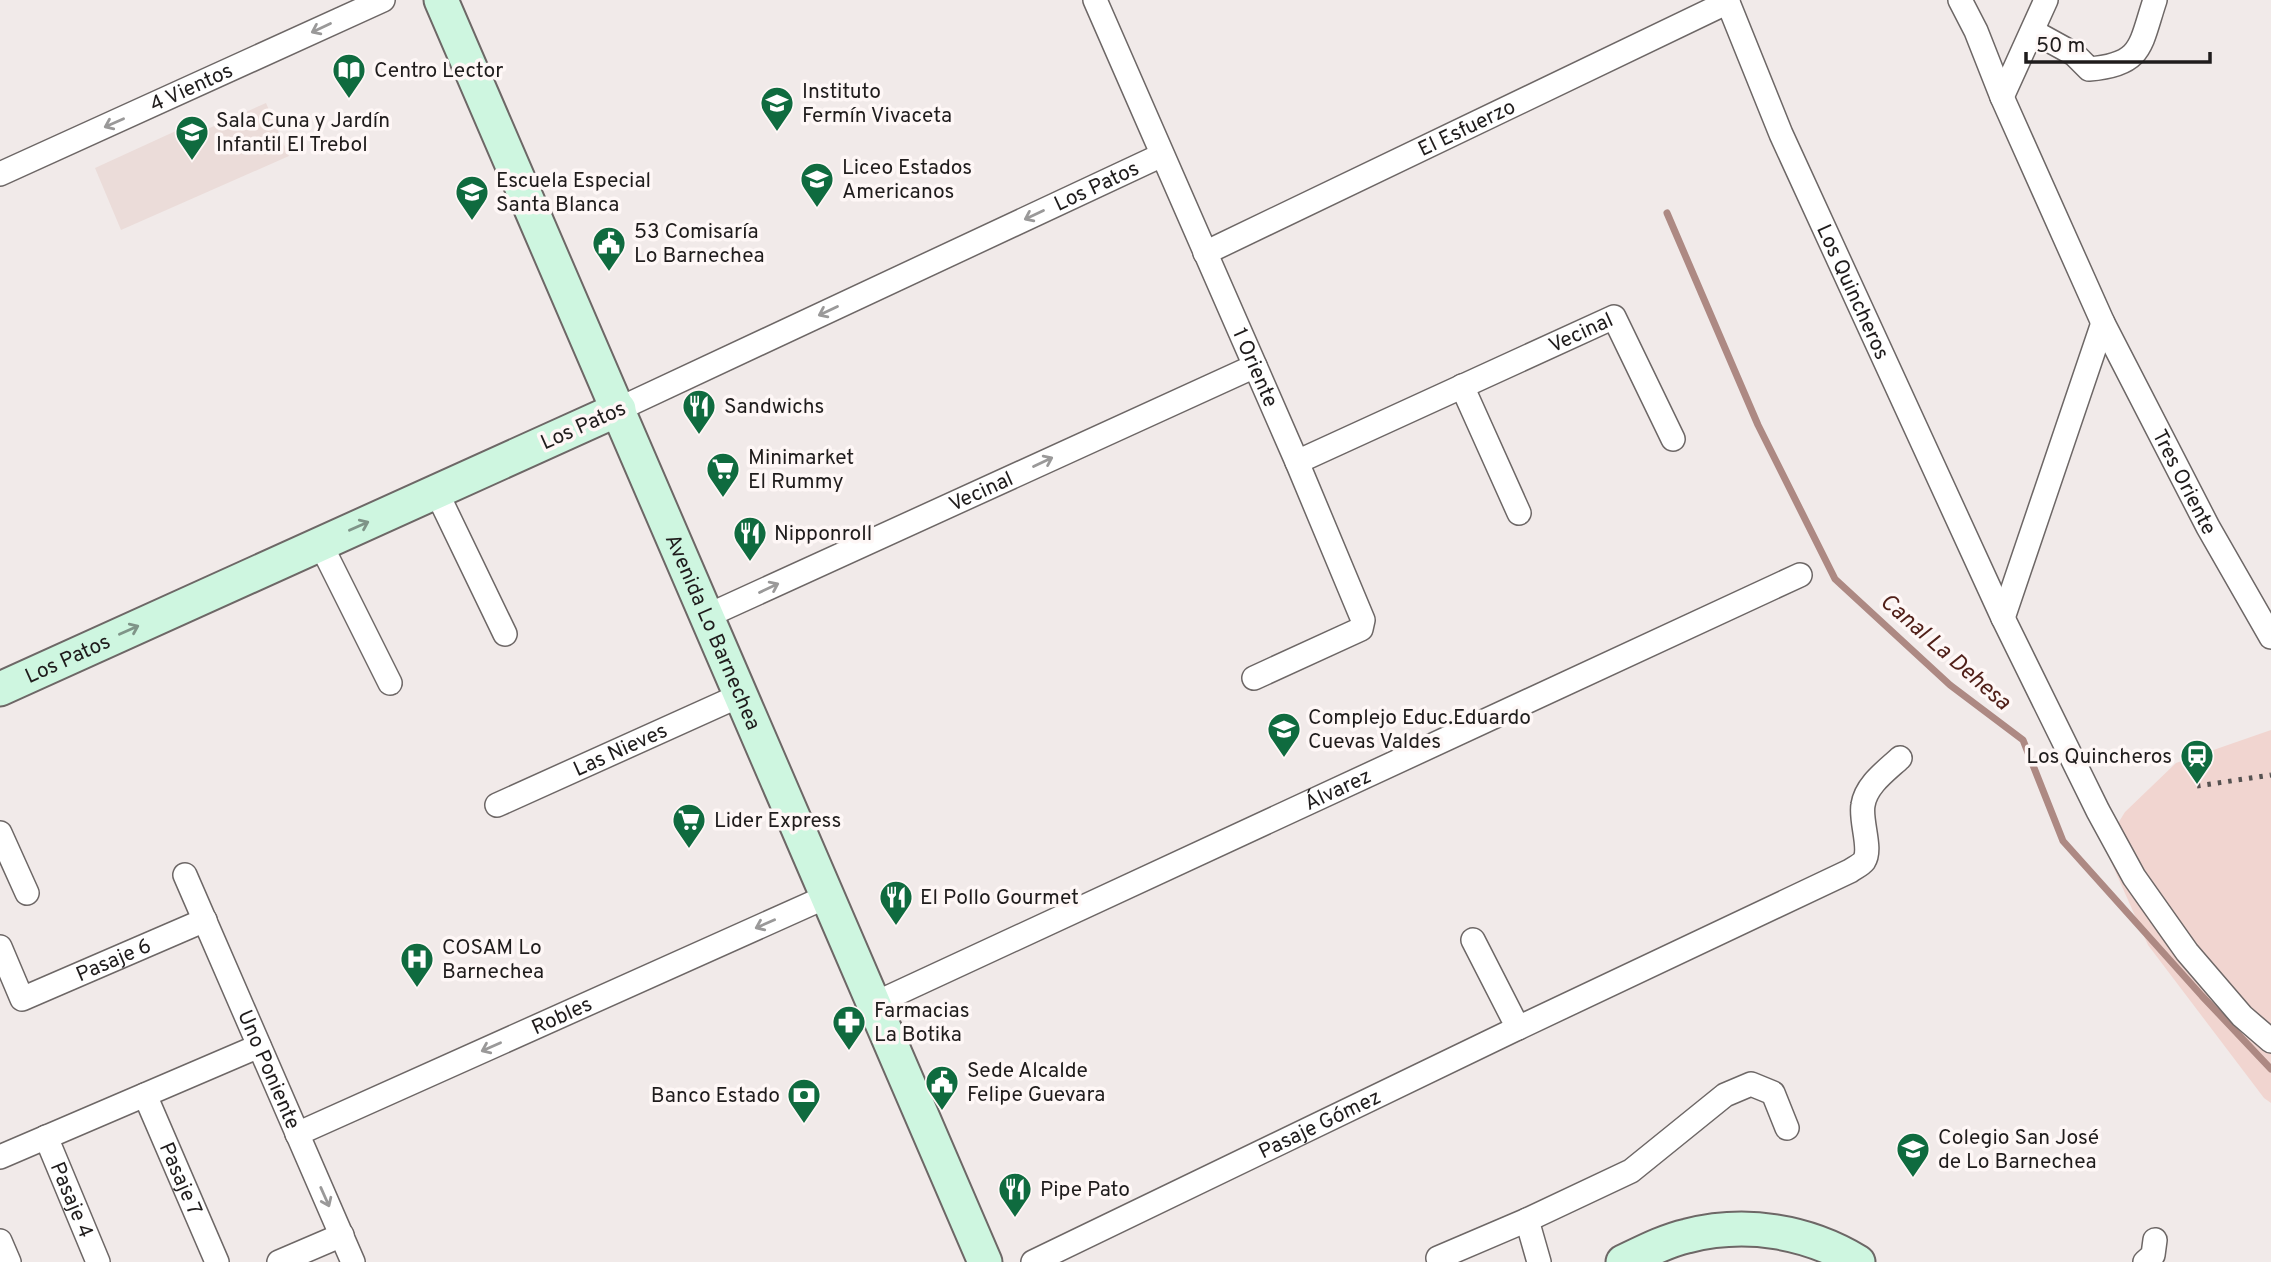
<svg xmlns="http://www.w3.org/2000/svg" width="2271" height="1262" viewBox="0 0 2271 1262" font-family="Overpass,sans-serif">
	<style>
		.built { fill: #ebdcd9 }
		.green { fill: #f1d5d0 }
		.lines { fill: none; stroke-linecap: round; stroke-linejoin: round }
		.stream { stroke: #ad8983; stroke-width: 7 }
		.street-casing { stroke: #6d6766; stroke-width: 26 }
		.secondary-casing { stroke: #6d6766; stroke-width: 37 }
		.street { stroke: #fff; stroke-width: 23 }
		.secondary { stroke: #cef6e0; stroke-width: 33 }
		.rail { stroke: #565251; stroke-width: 5; stroke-dasharray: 3.5 7; stroke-linecap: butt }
		.oneway { stroke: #9a9999 }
		.oneway2 { stroke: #7f9488 }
		.labels { text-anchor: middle; stroke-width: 7; stroke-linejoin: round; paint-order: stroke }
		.poi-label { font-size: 21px; fill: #1f1c1c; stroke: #fef7f6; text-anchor: start }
		.street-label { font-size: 21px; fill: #1f1c1c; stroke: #fef7f6 }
		.water-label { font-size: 23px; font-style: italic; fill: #512019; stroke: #fef7f6 }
	</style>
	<rect width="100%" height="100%" fill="#f1eae9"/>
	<path class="built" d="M266 103 289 156 121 230 95 168 191 124 196 134Z"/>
	<path class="green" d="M2271 730V1103L2264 1098 2148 945 2104 846 2125 812 2176 763Z"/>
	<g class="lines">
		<path class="stream" d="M1667 213 1758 425 1835 579 1950 685 2023 740 2063 841 2202 996 2271 1069"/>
		<defs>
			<g id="street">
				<path id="s1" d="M1095 0 1297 462 1363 620 1361 629 1254 678"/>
				<path id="s2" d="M1727 0 1781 134 2003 618 2098 811 2134 877 2187 952 2242 1016 2271 1041"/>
				<path id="s3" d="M1960 0 1976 31 2002 97 2103 323 2208 527 2271 637"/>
				<path d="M2034 32 2074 54 2089 69C2143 65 2140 45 2155 0"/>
				<path d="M2002 97 2046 0"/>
				<path id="s4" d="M0 174 383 0"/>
				<path id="s5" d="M1205 253 1728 2"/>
				<path d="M1462 386 1519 513"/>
				<path id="s6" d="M619 409 1162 155"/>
				<path id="s7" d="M1297 462 1614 317 1673 439"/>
				<path d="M436 491 505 634"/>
				<path d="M320 543 390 683"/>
				<path id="s8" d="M707 616 1255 366"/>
				<path d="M2003 618 2103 323"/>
				<path id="s9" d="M497 805 741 695"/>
				<path d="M0 833 27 893"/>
				<path id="s10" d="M185 875 353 1262"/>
				<path id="s11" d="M0 947 22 999 205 920"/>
				<path id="s12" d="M874 1004 1800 575"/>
				<path d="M1518 1028 1850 871C1854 868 1861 865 1864 861 1872 849 1860 821 1863 805 1866 785 1886 771 1900 758"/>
				<path id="s13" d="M145 1095 217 1262"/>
				<path id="s14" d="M297 1134 828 896"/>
				<path id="s15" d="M46 1137 98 1262"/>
				<path d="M0 1157 259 1046"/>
				<path d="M1527 1220 1539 1262"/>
				<path d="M0 1241 9 1262"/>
				<path d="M1438 1258 1527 1220 1631 1171 1725 1095 1751 1084 1773 1093 1787 1128"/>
				<path d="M279 1262 342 1235"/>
				<path id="s16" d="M1033 1262 1518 1028 1473 940"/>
				<path d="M2145 1262 2153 1255 2155 1240"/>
			</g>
			<g id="secondary">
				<path id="s17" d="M441 0 985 1262"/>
				<path id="s18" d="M0 689 619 409"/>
				<path d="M1623 1262C1644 1252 1665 1241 1687 1236 1746 1221 1807 1231 1858 1262"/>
			</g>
		</defs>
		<use href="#street" class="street-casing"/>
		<use href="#secondary" class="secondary-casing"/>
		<use href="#street" class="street"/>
		<use href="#secondary" class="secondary"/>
		<path class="rail" d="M2197 786 2271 775"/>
	</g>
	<defs><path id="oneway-shaft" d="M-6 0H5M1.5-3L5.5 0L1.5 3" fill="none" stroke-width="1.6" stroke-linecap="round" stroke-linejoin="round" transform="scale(1.75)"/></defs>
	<g class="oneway">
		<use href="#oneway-shaft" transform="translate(321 28) rotate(155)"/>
		<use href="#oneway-shaft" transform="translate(114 123) rotate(156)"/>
		<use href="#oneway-shaft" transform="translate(1034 215) rotate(155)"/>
		<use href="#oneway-shaft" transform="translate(828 311) rotate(155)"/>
		<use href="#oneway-shaft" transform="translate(1043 462) rotate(-25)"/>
		<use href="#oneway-shaft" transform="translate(769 588) rotate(-25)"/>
		<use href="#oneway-shaft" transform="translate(765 924) rotate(156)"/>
		<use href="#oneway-shaft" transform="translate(491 1047) rotate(156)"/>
		<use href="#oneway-shaft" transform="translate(325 1197) rotate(66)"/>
	</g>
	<g class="oneway2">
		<use href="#oneway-shaft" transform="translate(359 526) rotate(-24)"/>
		<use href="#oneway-shaft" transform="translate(129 630) rotate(-24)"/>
	</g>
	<defs>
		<symbol id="library-pin" viewBox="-11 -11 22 30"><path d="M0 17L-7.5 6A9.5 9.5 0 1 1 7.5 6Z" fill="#0f6b3f" stroke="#fef7f6"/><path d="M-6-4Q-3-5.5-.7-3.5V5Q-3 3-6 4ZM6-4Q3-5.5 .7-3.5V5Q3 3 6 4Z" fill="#fff"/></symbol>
		<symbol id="school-pin" viewBox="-11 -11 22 30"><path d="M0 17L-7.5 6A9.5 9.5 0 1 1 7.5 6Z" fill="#0f6b3f" stroke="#fef7f6"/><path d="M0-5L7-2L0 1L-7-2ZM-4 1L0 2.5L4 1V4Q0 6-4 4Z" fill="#fff"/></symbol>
		<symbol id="civic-pin" viewBox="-11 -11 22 30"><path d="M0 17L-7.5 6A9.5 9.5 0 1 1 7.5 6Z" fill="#0f6b3f" stroke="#fef7f6"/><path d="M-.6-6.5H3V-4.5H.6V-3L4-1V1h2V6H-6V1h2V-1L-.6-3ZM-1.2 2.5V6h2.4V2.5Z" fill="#fff"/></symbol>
		<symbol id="restaurant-pin" viewBox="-11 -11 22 30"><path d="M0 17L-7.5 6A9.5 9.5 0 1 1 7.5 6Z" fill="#0f6b3f" stroke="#fef7f6"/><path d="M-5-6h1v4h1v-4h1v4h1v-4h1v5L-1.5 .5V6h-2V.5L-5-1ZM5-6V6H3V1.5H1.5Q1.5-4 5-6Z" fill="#fff"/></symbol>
		<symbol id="supermarket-pin" viewBox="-11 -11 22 30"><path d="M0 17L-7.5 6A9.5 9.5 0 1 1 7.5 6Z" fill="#0f6b3f" stroke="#fef7f6"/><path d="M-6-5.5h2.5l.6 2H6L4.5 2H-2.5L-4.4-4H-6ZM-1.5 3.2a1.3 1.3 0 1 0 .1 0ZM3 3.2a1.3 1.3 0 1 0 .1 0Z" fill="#fff"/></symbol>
		<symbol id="station-pin" viewBox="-11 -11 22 30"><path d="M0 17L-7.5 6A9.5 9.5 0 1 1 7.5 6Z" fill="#0f6b3f" stroke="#fef7f6"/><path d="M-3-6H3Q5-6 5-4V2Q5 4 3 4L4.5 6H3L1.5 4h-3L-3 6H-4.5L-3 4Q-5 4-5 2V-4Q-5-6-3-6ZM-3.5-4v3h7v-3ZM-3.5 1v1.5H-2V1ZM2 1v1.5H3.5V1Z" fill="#fff"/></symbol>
		<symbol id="hospital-pin" viewBox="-11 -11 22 30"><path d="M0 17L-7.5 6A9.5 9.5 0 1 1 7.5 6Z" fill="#0f6b3f" stroke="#fef7f6"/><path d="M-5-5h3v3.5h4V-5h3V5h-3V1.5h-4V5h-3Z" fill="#fff"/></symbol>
		<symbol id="pharmacy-pin" viewBox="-11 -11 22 30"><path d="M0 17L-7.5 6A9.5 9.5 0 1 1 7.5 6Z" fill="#0f6b3f" stroke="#fef7f6"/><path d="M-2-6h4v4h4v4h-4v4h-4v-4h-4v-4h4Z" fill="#fff"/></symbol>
		<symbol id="bank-pin" viewBox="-11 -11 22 30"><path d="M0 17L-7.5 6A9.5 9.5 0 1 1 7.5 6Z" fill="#0f6b3f" stroke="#fef7f6"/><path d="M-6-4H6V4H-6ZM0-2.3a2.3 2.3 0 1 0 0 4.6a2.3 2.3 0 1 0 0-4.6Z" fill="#fff"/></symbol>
	</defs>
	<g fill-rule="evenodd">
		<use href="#library-pin" x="330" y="51" width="38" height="52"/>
		<use href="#school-pin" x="758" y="84" width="38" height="52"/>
		<use href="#school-pin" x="173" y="113" width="38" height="52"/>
		<use href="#school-pin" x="798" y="160" width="38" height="52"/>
		<use href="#school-pin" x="453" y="173" width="38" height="52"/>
		<use href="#civic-pin" x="590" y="224" width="38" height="52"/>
		<use href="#restaurant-pin" x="680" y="387" width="38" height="52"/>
		<use href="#supermarket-pin" x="704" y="450" width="38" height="52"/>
		<use href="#restaurant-pin" x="731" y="514" width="38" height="52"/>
		<use href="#school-pin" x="1265" y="710" width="38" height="52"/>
		<use href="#station-pin" x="2178" y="737" width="38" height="52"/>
		<use href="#supermarket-pin" x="670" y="801" width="38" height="52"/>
		<use href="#restaurant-pin" x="877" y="878" width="38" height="52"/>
		<use href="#hospital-pin" x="398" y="940" width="38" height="52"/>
		<use href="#pharmacy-pin" x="830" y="1003" width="38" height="52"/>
		<use href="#civic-pin" x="923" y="1063" width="38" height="52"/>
		<use href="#bank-pin" x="785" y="1076" width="38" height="52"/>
		<use href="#school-pin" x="1894" y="1130" width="38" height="52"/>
		<use href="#restaurant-pin" x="996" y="1170" width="38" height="52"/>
	</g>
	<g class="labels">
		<g class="poi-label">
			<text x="374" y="77">Centro Lector</text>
			<text x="802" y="98">Instituto<tspan x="802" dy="24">Fermín Vivaceta</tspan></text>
			<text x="216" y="127">Sala Cuna y Jardín<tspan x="216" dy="24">Infantil El Trebol</tspan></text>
			<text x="842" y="174">Liceo Estados<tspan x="842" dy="24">Americanos</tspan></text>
			<text x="496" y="187">Escuela Especial<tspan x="496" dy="24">Santa Blanca</tspan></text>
			<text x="634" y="238">53 Comisaría<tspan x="634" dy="24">Lo Barnechea</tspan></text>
			<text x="724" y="413">Sandwichs</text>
			<text x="748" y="464">Minimarket<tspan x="748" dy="24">El Rummy</tspan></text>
			<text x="774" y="540">Nipponroll</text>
			<text x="1308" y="724">Complejo Educ.Eduardo<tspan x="1308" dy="24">Cuevas Valdes</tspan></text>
			<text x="2172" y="763" text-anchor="end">Los Quincheros</text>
			<text x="714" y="827">Lider Express</text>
			<text x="920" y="904">El Pollo Gourmet</text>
			<text x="442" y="954">COSAM Lo<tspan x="442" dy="24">Barnechea</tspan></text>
			<text x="874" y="1017">Farmacias<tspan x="874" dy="24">La Botika</tspan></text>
			<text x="967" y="1077">Sede Alcalde<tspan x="967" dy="24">Felipe Guevara</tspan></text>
			<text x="780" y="1102" text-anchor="end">Banco Estado</text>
			<text x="1938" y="1144">Colegio San José<tspan x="1938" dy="24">de Lo Barnechea</tspan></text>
			<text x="1040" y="1196">Pipe Pato</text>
		</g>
		<g class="street-label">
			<text dy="7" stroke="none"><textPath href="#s4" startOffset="210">4 Vientos</textPath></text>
			<text dy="7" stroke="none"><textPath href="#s5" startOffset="290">El Esfuerzo</textPath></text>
			<text dy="7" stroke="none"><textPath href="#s6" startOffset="527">Los Patos</textPath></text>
			<text dy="7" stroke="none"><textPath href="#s2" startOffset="318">Los Quincheros</textPath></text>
			<text dy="7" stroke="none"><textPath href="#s7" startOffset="312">Vecinal</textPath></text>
			<text dy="7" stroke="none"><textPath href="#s1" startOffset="401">1 Oriente</textPath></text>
			<text transform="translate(583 425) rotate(-24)" y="7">Los Patos</text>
			<text dy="7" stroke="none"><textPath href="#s3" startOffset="532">Tres Oriente</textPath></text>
			<text dy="7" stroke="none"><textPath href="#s8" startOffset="301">Vecinal</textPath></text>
			<text dy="7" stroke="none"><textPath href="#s17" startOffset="688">Avenida Lo Barnechea</textPath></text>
			<text dy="7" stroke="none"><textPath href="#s18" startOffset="74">Los Patos</textPath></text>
			<text dy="7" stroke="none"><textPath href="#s9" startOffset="135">Las Nieves</textPath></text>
			<text dy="7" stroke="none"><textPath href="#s12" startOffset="511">Álvarez</textPath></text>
			<text dy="7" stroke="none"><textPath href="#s11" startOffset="156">Pasaje 6</textPath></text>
			<text dy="7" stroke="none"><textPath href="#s14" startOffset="290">Robles</textPath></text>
			<text dy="7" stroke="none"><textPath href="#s10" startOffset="212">Uno Poniente</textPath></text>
			<text dy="7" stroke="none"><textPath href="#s16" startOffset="318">Pasaje Gómez</textPath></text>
			<text dy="7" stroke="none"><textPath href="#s13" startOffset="91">Pasaje 7</textPath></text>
			<text dy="7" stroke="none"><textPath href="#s15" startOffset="68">Pasaje 4</textPath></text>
		</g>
		<g class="water-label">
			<text transform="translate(1946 651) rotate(41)" y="8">Canal La Dehesa</text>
		</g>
	</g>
	<path d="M2026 52v10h184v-10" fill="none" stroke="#1f1c1c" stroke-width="3.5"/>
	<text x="2036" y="52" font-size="21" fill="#1f1c1c" stroke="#fef7f6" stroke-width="5" paint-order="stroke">50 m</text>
</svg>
